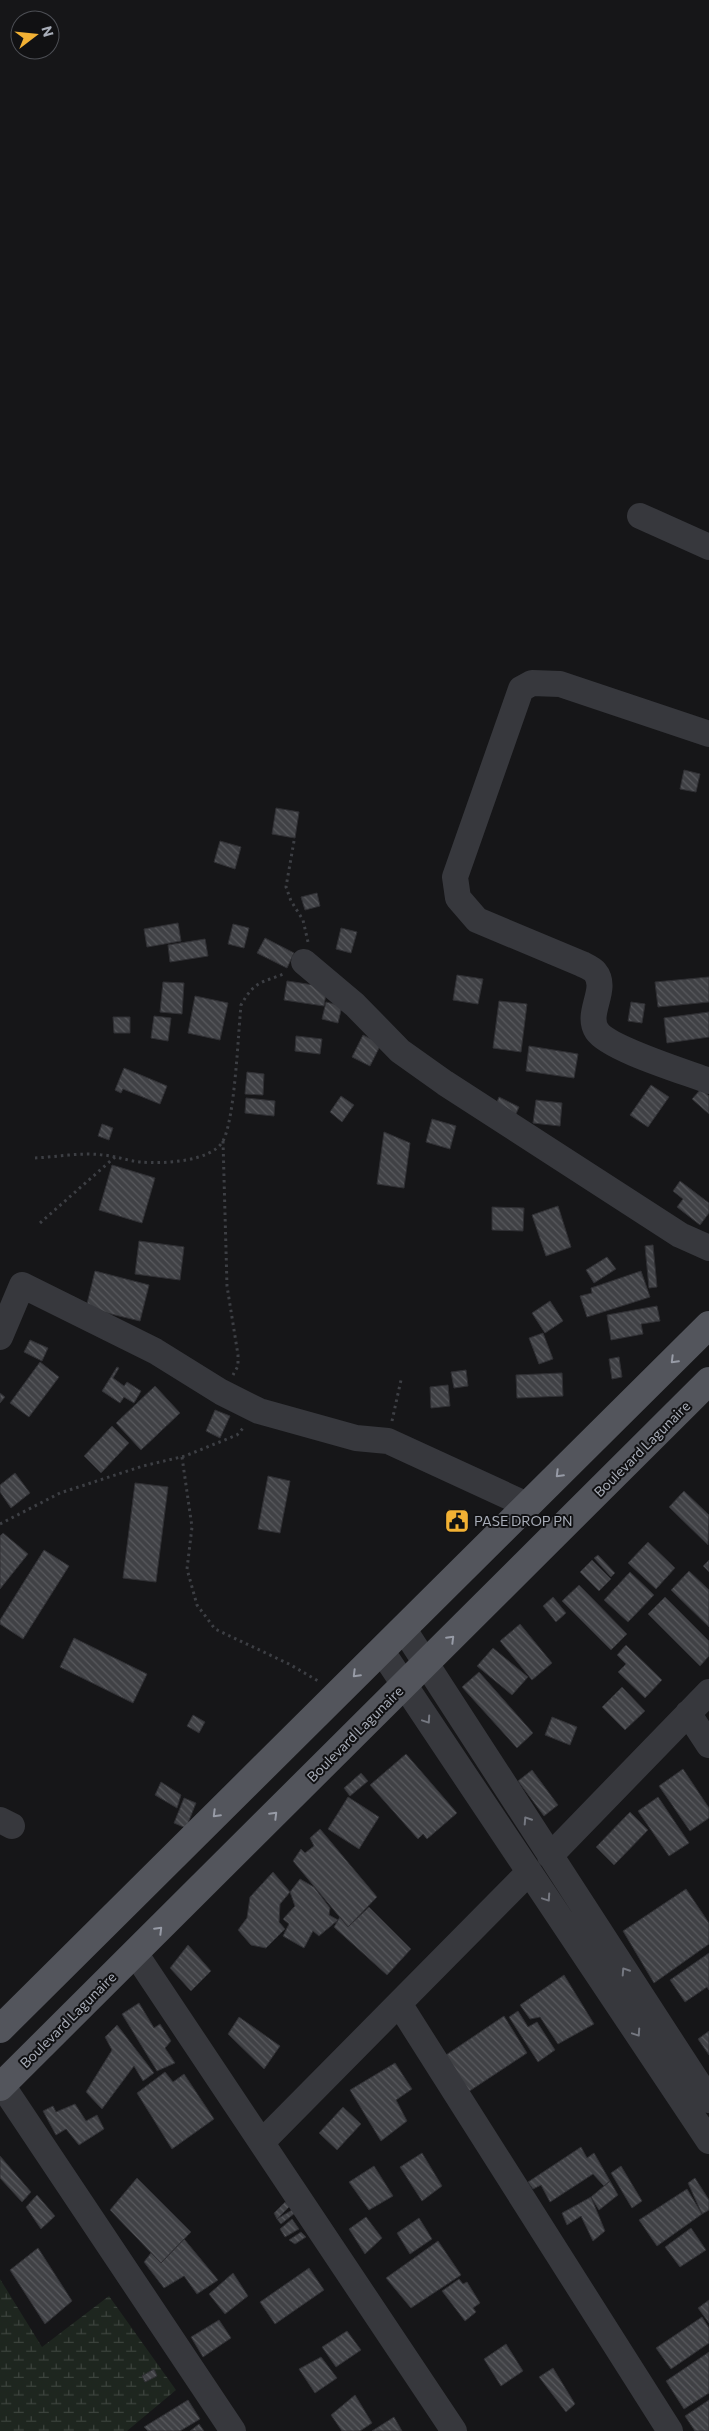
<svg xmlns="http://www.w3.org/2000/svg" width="709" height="2431" viewBox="0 0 709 2431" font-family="Commissioner,sans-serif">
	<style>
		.wetland { fill: url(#wetland-marsh) }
		.building { fill: url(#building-back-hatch); stroke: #303034 }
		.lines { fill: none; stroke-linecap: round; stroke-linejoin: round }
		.path { stroke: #3d3f44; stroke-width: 3; stroke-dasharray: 2.5 4; stroke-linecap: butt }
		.minor { stroke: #37383d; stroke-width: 26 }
		.major { stroke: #53555c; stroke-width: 28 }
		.oneway { stroke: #979ba6 }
		.oneway2 { stroke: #757881 }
		.labels { text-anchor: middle; stroke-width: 4; stroke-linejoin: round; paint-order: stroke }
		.street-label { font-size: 14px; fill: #a8adb8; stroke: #111113 }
		.poi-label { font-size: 14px; fill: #a8adb8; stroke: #111113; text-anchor: start }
	</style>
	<defs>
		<pattern id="wetland-marsh" width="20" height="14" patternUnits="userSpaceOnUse" patternTransform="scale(1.25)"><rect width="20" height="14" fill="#1e261f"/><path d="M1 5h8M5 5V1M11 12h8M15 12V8" fill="none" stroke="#3c433d"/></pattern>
		<pattern id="building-back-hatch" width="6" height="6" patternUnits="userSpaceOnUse" patternTransform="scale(1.25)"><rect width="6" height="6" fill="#404145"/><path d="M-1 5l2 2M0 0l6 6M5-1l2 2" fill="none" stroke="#595a5e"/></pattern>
	</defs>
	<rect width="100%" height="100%" fill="#161618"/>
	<path class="wetland" d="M0 2279 42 2347 109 2296 176 2390 127 2431H0Z"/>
	<path class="building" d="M684 770 700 774 696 792 680 789Z
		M276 808 299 812 295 838 272 834Z
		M220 841 241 847 235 869 214 862Z
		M317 893 320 906 305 910 301 897Z
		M178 923 181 941 147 947 144 929Z
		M233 924 249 928 244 948 228 944Z
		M341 928 357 932 351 953 336 949Z
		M265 938 294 953 287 968 257 953Z
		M205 939 208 956 170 962 168 945Z
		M457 975 483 979 478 1004 453 1000Z
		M709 977V1002L658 1007 655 982Z
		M287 981 327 987 324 1006 284 1000Z
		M163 982 184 983 182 1014 160 1012Z
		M195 996 228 1003 220 1040 188 1033Z
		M499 1001 527 1004 521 1052 493 1048Z
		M326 1002 342 1006 338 1023 322 1019Z
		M631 1002 645 1004 642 1023 628 1021Z
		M709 1012V1037L667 1043 664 1018Z
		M154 1016 171 1018 168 1041 151 1038Z
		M113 1017H130V1033H114Z
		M363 1035 381 1044 370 1066 352 1057Z
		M296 1036 322 1039 320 1054 295 1051Z
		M529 1046 578 1054 574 1078 526 1071Z
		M124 1068 167 1086 160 1104 123 1089 121 1093 115 1090Z
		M247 1072 264 1074 263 1095 245 1094Z
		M651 1085 669 1097 648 1127 630 1115Z
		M701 1089 709 1096V1114L692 1099Z
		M341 1096 354 1105 342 1122 330 1112Z
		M499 1097 519 1107 515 1116 495 1107Z
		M246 1098 275 1101 274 1116 245 1113Z
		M536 1100 562 1103 560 1126 533 1123Z
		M432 1119 456 1126 450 1149 426 1142Z
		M102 1124 113 1128 109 1140 98 1136Z
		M384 1132 410 1143 404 1188 377 1184Z
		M112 1165 155 1178 142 1223 99 1210Z
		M680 1181 709 1203V1213L700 1225 677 1207 683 1199 673 1191Z
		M558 1206 571 1247 546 1256 532 1215Z
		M492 1207 524 1208 523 1231 492 1230Z
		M139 1241 184 1247 180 1280 135 1274Z
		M653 1245 657 1287 649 1288 645 1246Z
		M607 1257 616 1269 594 1283 586 1270Z
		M95 1271 149 1285 140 1321 86 1308Z
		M641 1271 650 1297 587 1317 580 1296 592 1293 591 1288Z
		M550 1301 563 1321 545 1333 532 1313Z
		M657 1306 660 1321 641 1324 643 1334 611 1340 607 1315Z
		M543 1333 553 1359 539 1364 529 1338Z
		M30 1340 48 1348 42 1361 24 1352Z
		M619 1357 622 1377 612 1379 609 1359Z
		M40 1362 59 1377 29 1417 10 1403Z
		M117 1367 119 1368 113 1378 124 1386 127 1382 141 1391 134 1403 124 1397 120 1403 102 1391Z
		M466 1370 468 1386 454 1388 451 1372Z
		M562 1373 563 1396 517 1398 516 1375Z
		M448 1385 450 1406 431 1408 430 1387Z
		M155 1386 180 1413 141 1450 116 1423Z
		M0 1393 5 1397 0 1403Z
		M215 1410 230 1416 220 1438 206 1431Z
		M112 1426 129 1443 101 1473 84 1456Z
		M15 1473 30 1493 11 1508 0 1492V1485Z
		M268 1476 290 1481 280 1533 258 1529Z
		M135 1483 168 1487 156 1582 123 1578Z
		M684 1491 709 1515 708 1545 669 1507Z
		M3 1533 28 1554 0 1589V1536Z
		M648 1542 675 1568 656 1589 628 1563Z
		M44 1550 69 1566 23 1639 0 1624V1620Z
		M598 1555 615 1573 611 1577 594 1558Z
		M592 1560 611 1579 599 1591 580 1572Z
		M709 1560V1572L703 1566Z
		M689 1571 709 1590V1627L671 1590Z
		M630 1572 654 1595 628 1622 604 1600Z
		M579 1585 627 1634 611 1650 562 1601Z
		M553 1597 566 1613 556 1622 543 1606Z
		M665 1597 709 1641V1656L700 1666 648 1614Z
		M520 1624 552 1663 532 1680 500 1641Z
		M74 1638 147 1674 133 1703 60 1667Z
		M626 1645 662 1680 645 1698 618 1672 626 1664 617 1655Z
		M493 1648 528 1677 512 1695 477 1666Z
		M479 1672 533 1733 517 1748 462 1687Z
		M622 1687 645 1711 625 1730 602 1707Z
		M193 1715 205 1722 199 1733 187 1726Z
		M552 1717 577 1727 570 1745 545 1735Z
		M406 1754 457 1813 427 1839 423 1834 418 1839 370 1785Z
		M683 1769 709 1808V1818L690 1831 659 1786Z
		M532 1770 558 1805 544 1816 518 1781Z
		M361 1773 368 1781 350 1796 344 1788Z
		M161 1782 181 1795 177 1808 155 1795Z
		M348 1797 379 1817 359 1849 328 1829Z
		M658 1797 689 1843 669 1856 638 1811Z
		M184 1798 196 1803 186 1828 174 1823Z
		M630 1812 648 1830 614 1865 596 1847Z
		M320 1829 377 1897 348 1927 293 1861 301 1849 305 1853 314 1846 310 1838Z
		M273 1872 290 1892 280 1904 279 1922 285 1929 266 1948 251 1945 238 1930 247 1918 250 1897Z
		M300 1879 314 1887 330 1908 329 1915 338 1920 319 1936 313 1931 304 1948 283 1936 289 1924 283 1919 295 1906 290 1892Z
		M686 1889 709 1923V1944L654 1983 623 1931Z
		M369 1907 411 1949 387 1975 334 1927 340 1917 348 1927Z
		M188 1945 211 1971 191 1991 170 1968Z
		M709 1953V1990L707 1987 685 2002 670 1980Z
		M564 1975 594 2024 558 2044 540 2017 530 2019 520 2005Z
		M139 2003 154 2028 160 2024 171 2041 165 2048 175 2063 157 2071 122 2014Z
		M518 2011 528 2027 537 2022 555 2050 538 2062 509 2017Z
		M504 2016 527 2053 468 2092 446 2055Z
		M239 2017 280 2046 264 2069 228 2034Z
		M117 2025 154 2073 143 2081 134 2066 102 2109 86 2092 112 2050 105 2037Z
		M709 2031V2055L698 2039Z
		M395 2063 412 2089 396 2100 407 2121 381 2141 350 2090Z
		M165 2072 173 2082 184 2074 214 2119 172 2149 137 2093Z
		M75 2104 86 2121 97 2115 104 2129 79 2145 66 2129 56 2135 43 2111 53 2106 56 2112Z
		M343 2107 361 2124 337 2150 319 2133Z
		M581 2147 587 2158 594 2153 610 2181 604 2186 593 2174 550 2202 541 2185 533 2189 528 2182Z
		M422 2153 442 2186 422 2201 400 2167Z
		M0 2156 31 2192 22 2202 0 2178Z
		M374 2166 393 2196 369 2210 349 2182Z
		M621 2166 642 2201 632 2208 611 2173Z
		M137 2178 191 2232 161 2263 110 2210Z
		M695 2178 709 2200V2210L702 2214 688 2183Z
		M610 2181 618 2195 599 2210 591 2197Z
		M687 2189 702 2214 657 2246 639 2220Z
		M37 2195 55 2216 41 2229 26 2207Z
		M591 2197 605 2231 593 2241 581 2216 567 2225 562 2213Z
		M285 2202 290 2206 277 2219 274 2213Z
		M292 2210 295 2213 281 2224 277 2219Z
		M366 2217 382 2238 365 2254 349 2229Z
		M419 2218 432 2239 410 2254 397 2233Z
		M292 2219 299 2229 285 2237 280 2229Z
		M691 2228 706 2250 680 2267 665 2247Z
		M301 2232 306 2237 295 2244 289 2240Z
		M184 2239 218 2280 197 2294 184 2276 164 2288 144 2262 151 2253 161 2263Z
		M438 2241 461 2275 411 2308 386 2278Z
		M38 2248 72 2301 45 2324 10 2270Z
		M309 2268 324 2290 275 2324 260 2302Z
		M233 2273 248 2296 225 2314 209 2294Z
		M459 2279 463 2284 467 2282 480 2303 473 2308 476 2312 465 2321 442 2291Z
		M709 2300V2323L698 2308Z
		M702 2317 709 2328V2343L671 2369 656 2348Z
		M219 2320 231 2338 203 2357 191 2337Z
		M347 2331 361 2350 336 2367 322 2347Z
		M506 2344 523 2371 501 2386 484 2359Z
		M709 2352V2393L684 2409 666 2381Z
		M321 2357 337 2378 315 2393 299 2369Z
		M553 2368 575 2404 566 2412 539 2377Z
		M154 2369 157 2376 145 2382 142 2376Z
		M355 2395 372 2423 360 2431H342L331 2415Z
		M188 2400 200 2419 180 2431H148L144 2427Z
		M709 2400V2431H695L685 2416Z
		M394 2417 402 2431H372Z
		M199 2424 204 2431H190Z"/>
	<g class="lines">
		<path class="path" d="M294 841 286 887 291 901 303 920 308 942
			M223 1141 227 1286 238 1355V1366L233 1375
			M35 1158C56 1157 82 1152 103 1155 116 1156 128 1161 141 1162 162 1164 211 1162 223 1141 235 1118 238 1035 241 1005 255 980 262 983 286 973
			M40 1223 115 1157
			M392 1421 401 1380
			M182 1457 192 1527 187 1569 197 1605 215 1629 289 1664 320 1682
			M0 1524 60 1493 143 1466 185 1456 237 1435 244 1427"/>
		<path class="minor" d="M640 516 709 547
			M709 734 560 684 532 683 521 689 455 877 458 898 477 920 582 964C586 966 593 969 595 972 609 989 585 1013 597 1031 609 1049 686 1072 709 1081
			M304 962 355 1005 400 1051 445 1083 680 1235 709 1248
			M0 1337 22 1285 155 1351 221 1392 259 1411 356 1438 388 1441 527 1505
			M403 1628 709 2100
			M381 1650 709 2141
			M688 1713 709 1745
			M0 1820 12 1826
			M550 1856 709 1692
			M135 1953 454 2431
			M400 2005 670 2431
			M2 2085 233 2431
			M262 2142 529 1872"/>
		<path class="major" d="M0 2029 709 1325
			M0 2087 709 1381"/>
	</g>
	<defs><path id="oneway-chevron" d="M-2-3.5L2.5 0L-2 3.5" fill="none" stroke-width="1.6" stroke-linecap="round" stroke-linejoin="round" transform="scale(1.25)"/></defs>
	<g class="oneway">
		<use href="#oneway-chevron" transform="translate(674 1360) rotate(135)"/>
		<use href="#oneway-chevron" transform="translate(559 1474) rotate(135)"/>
		<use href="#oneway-chevron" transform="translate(451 1639) rotate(-45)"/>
		<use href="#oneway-chevron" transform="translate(356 1674) rotate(135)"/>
		<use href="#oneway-chevron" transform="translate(216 1814) rotate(135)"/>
		<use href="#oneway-chevron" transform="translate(274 1815) rotate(-45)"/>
		<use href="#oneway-chevron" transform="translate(159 1930) rotate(-45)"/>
	</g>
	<g class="oneway2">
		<use href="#oneway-chevron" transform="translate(427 1720) rotate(56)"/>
		<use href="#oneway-chevron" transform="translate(527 1820) rotate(-123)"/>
		<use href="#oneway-chevron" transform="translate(547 1898) rotate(56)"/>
		<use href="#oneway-chevron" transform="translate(625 1971) rotate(-123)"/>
		<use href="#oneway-chevron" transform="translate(637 2033) rotate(56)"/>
	</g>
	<defs>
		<symbol id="civic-square" viewBox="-11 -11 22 22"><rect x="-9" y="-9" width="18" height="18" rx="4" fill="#f2b134" stroke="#111113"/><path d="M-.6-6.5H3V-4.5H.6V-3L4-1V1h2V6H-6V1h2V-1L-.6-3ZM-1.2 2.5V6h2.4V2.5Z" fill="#111"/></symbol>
	</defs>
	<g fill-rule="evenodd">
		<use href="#civic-square" x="443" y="1507" width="28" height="28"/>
	</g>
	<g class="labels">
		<g class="street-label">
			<text transform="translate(642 1449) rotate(-45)" y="5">Boulevard Lagunaire</text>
			<text transform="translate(355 1734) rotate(-45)" y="5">Boulevard Lagunaire</text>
			<text transform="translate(68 2020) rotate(-45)" y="5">Boulevard Lagunaire</text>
		</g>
		<g class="poi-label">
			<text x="474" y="1526">PASE DROP PN</text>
		</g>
	</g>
	<g transform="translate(35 35) rotate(74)"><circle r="24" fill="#111113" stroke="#4d4f55"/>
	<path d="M0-4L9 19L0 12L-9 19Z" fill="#f2b134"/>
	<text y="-8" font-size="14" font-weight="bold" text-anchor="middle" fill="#a8adb8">N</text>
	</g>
</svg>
